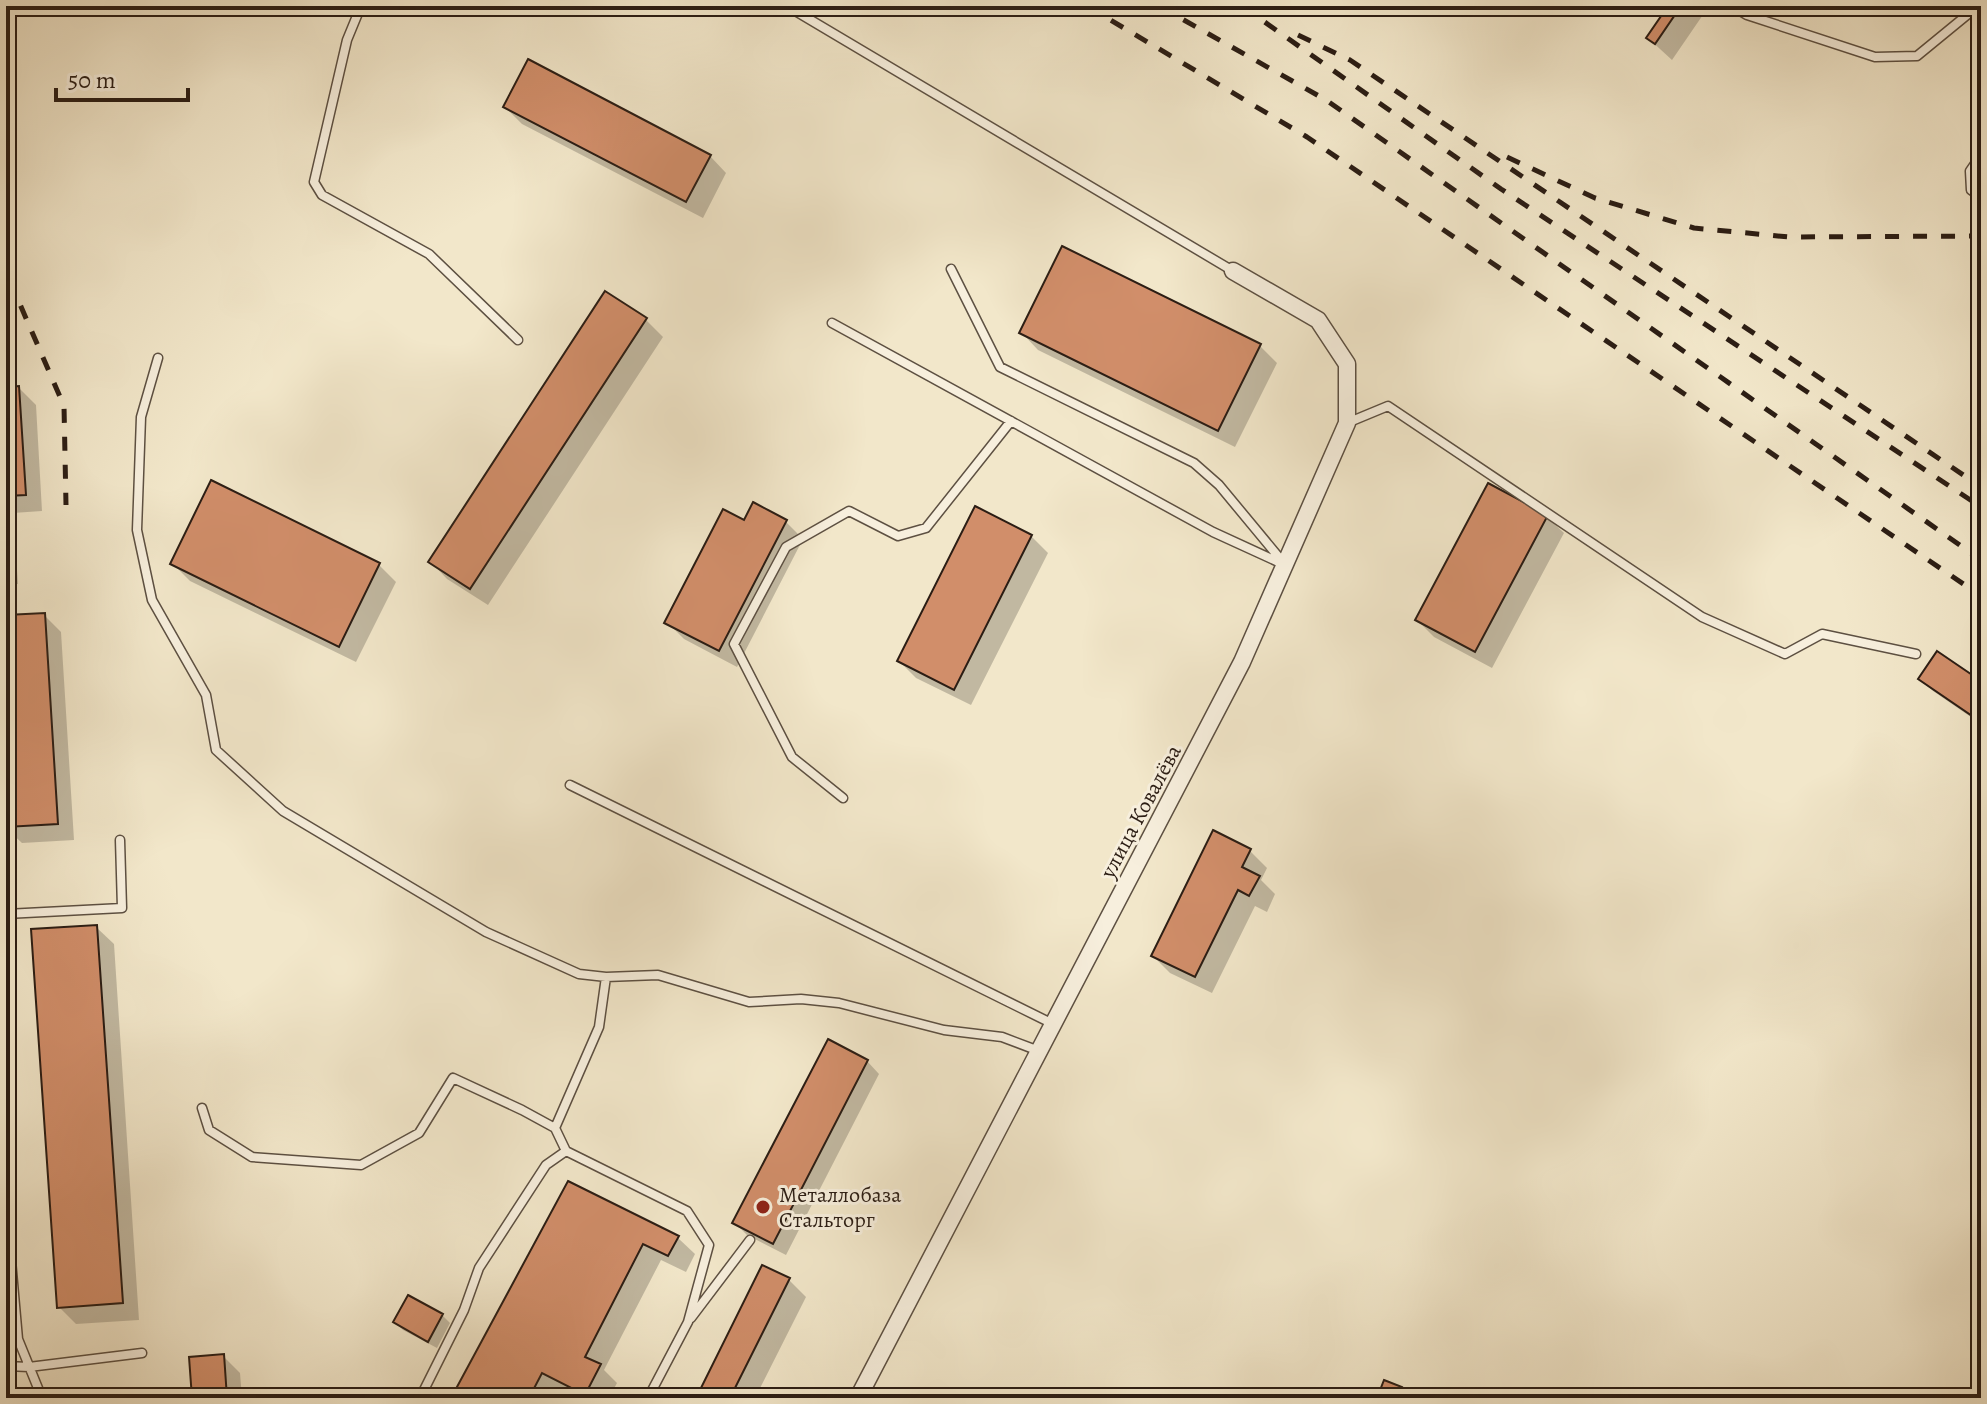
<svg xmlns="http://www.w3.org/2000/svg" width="1987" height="1404" viewBox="0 0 1987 1404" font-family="Alegreya,serif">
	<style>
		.shadow { fill: #0003 }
		.building { fill: #d18e6a; stroke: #2b1d14; stroke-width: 2 }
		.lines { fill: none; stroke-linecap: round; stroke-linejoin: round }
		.service-casing { stroke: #5d5042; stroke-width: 11 }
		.minor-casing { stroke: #5d5042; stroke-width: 19 }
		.service { stroke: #f7efdd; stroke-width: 8 }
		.minor { stroke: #f7efdd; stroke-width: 16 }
		.rail { stroke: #2b1d14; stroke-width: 5; stroke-dasharray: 14 14; stroke-linecap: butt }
		.poi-dot { fill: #8f2418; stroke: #f7efdd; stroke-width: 3 }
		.labels { text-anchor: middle; stroke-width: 6; stroke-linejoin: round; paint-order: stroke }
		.street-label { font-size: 22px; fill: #2b1d14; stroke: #f7efdd }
		.poi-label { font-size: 22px; fill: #2b1d14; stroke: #f7efdd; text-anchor: start }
	</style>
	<rect width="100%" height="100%" fill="#f2e7ca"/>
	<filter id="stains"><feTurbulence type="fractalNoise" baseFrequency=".0025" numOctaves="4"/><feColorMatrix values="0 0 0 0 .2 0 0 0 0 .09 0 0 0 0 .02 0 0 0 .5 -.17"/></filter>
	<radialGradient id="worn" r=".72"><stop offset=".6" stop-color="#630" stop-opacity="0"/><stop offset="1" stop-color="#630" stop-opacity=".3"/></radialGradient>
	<path class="shadow" d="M1670 6H1709L1672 60 1648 38Z
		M505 107 710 156 726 173 703 218 522 124Z
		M646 320 663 337 488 605 447 579 431 562Z
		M1022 333 1260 346 1277 363 1235 447 1038 350Z
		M6 380V389L19 388 36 405 42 511 13 513 18 584 6 585Z
		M754 505 786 522 803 539 737 667 684 639 667 622 745 522Z
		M1547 517 1564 533 1492 668 1434 637 1417 620Z
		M1031 536 1048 553 971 705 916 678 899 661Z
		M173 564 379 565 396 582 356 662 190 581Z
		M44 615 61 632 74 840 22 843 6 828V617Z
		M1920 679 1981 684V724L1933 691Z
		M1250 851 1267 868 1261 880 1275 894 1267 912 1255 906 1212 993 1170 973 1153 956Z
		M96 927 114 944 139 1320 76 1324 59 1307Z
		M867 1061 879 1074 786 1255 747 1235 735 1223Z
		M569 1184 678 1238 695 1254 686 1272 661 1260 604 1370 617 1383 609 1398H578L560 1389 555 1398H453Z
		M763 1267 789 1280 806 1297 755 1398H698Z
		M442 1315 450 1323 437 1348 403 1330 395 1322Z
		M223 1356 240 1373 242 1398H194Z
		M1401 1389 1409 1398H1379Z"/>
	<path class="building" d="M1668 6H1681L1655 44 1646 38Z
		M528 59 711 155 686 202 503 107Z
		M1062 246 1261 344 1218 431 1019 333Z
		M605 291 647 318 470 589 428 562Z
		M19 386 26 495 6 496V387Z
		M211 480 380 563 339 647 170 564Z
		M1488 483 1548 515 1475 652 1415 620Z
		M753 502 787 520 719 651 664 623 723 509 744 520Z
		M975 506 1032 535 954 690 897 661Z
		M45 613 58 824 6 827V615Z
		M1937 651 1981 681V722L1918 679Z
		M1213 830 1251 849 1242 867 1260 876 1249 896 1238 890 1195 977 1151 956Z
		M97 925 123 1303 57 1308 31 929Z
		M828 1039 868 1060 773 1244 732 1223Z
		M568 1181 679 1236 668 1256 643 1244 585 1357 601 1364 585 1395 542 1373 529 1398H451Z
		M762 1265 790 1278 730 1398H696Z
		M408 1295 443 1314 428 1342 393 1322Z
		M224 1354 227 1398H192L189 1357Z
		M1384 1380 1402 1387 1398 1398H1377Z"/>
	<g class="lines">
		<defs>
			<path id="service" d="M361 6 347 40 314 182 322 195 429 254 518 340
				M787 6 1233 271
				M1732 6 1747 15 1875 57 1917 56 1978 6
				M1981 155 1970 171 1971 190 1981 197
				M951 269 1000 367 1194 463 1219 485 1282 561
				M832 323 1213 532 1285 565
				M158 358 141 417 137 530 152 600 206 695 216 750 283 811 486 932 579 974 606 977 658 975 749 1002 801 999 839 1003 944 1030 1002 1037 1039 1051
				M1347 423 1388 406 1702 617 1785 654 1822 634 1916 654
				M570 785 1053 1024
				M843 798 792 757 734 644 786 547 849 511 898 536 926 528 1011 421
				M6 914 122 908 120 840
				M606 977 599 1027 555 1128 566 1151 687 1211 709 1245 688 1322 648 1398
				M202 1108 209 1130 252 1157 361 1165 419 1133 453 1078 522 1110 555 1128
				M6 1204 18 1339 42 1398
				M691 1318 750 1240
				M6 1366 29 1367 142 1353
				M420 1398 464 1310 479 1268 546 1165 566 1151"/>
			<path id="minor" d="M858 1398 1242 662 1347 423V364L1318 320 1233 271"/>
		</defs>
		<use href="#service" class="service-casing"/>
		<use href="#minor" class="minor-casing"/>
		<use href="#service" class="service"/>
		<use href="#minor" class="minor"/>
		<path class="rail" d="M1087 6 1307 137 1981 596
			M1159 6 1326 100 1981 560
			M1242 6 1501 189 1981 507
			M1298 35 1350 60 1981 487
			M1507 157 1595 198 1694 228 1789 237 1981 236
			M6 282 19 302 64 406 66 505"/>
	</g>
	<circle class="poi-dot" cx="763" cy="1207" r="8"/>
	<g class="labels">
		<g class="street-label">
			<text transform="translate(1140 811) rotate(-62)" y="8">улица Ковалёва</text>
		</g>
		<g class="poi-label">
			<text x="779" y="1202">Металлобаза<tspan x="779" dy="25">Стальторг</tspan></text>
		</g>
	</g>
	<rect width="1987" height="1404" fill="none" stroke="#f2e7ca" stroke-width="32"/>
	<rect x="8" y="8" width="1971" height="1388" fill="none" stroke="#2b1d14" stroke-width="4"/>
	<rect x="16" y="16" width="1955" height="1372" fill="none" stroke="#2b1d14" stroke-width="2"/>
	<path d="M56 88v12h132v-12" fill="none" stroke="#2b1d14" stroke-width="4"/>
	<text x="68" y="88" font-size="24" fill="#2b1d14" stroke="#f7efdd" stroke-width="6" paint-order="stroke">50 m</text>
	<rect width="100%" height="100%" filter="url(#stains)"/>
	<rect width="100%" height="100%" fill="url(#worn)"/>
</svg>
